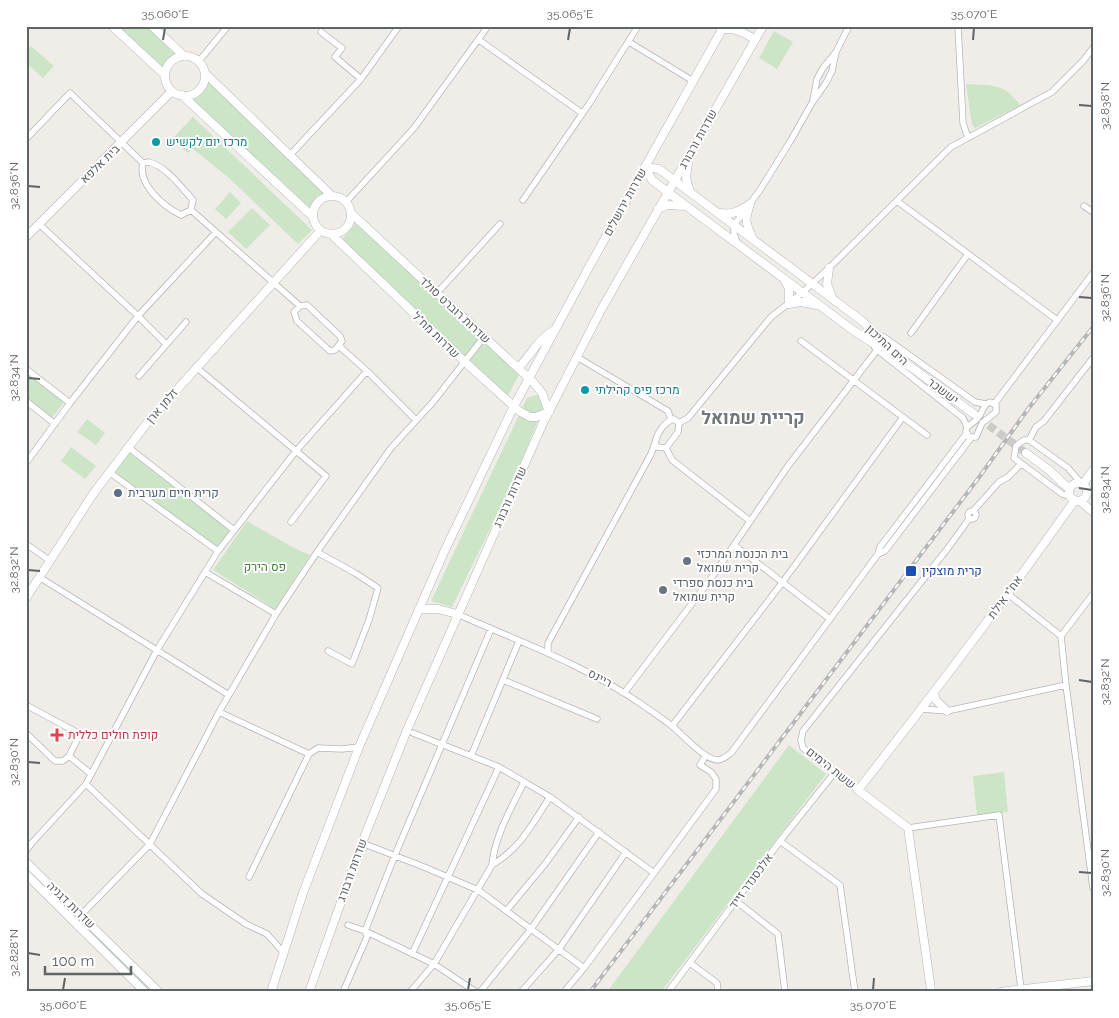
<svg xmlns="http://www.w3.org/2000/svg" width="1119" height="1018" viewBox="0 0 1119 1018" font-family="Raleway,Heebo,sans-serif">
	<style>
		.green { fill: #cce5c7 }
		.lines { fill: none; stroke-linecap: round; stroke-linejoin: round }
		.secondary-tunnel { stroke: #cccbc8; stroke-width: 8; stroke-dasharray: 8 4; stroke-linecap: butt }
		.street-casing { stroke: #b3b6b9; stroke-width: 7 }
		.secondary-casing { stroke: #b2b6b9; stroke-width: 9 }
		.street { stroke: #fff; stroke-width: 5.5 }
		.secondary { stroke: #fff; stroke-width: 8 }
		.rail-casing { stroke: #b5b6b7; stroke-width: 4 }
		.rail { stroke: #fff; stroke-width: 2; stroke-dasharray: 5.5; stroke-linecap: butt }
		.ticks { fill: none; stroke: #5f6467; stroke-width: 2 }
		.culture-dot { fill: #0f9aa8; stroke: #fff; stroke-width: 2 }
		.service-dot { fill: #5c6f8a; stroke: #fff; stroke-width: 2 }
		.worship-dot { fill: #6b7280; stroke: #fff; stroke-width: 2 }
		.transit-dot { fill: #1a4fb4; stroke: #fff; stroke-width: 2 }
		.health-dot { fill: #e0444e; stroke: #fff; stroke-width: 2 }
		.labels { text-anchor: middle; stroke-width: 4; stroke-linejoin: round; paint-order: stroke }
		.street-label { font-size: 12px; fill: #5f6467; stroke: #fff }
		.culture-label { font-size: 12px; fill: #0d838f; stroke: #fff; text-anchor: start }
		.service-label { font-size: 12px; fill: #4e5e75; stroke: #fff; text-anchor: start }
		.worship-label { font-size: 12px; fill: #5b616d; stroke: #fff; text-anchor: start }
		.park-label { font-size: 12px; fill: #44813c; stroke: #fff }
		.transit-label { font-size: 12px; fill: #164399; stroke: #fff; text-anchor: start }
		.health-label { font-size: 12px; fill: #be3a42; stroke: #fff; text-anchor: start }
		.district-label { font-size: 18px; font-weight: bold; fill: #707679; stroke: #fff }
		.neatline { fill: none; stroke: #5f6467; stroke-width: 2 }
		.ticks-label { font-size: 12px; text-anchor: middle; fill: #5f6467 }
	</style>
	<rect width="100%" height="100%" fill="#f0ede8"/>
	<path class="green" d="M115 26H149L177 52 161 69Z
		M774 31 793 42 777 69 759 58Z
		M31 46 54 66 43 78 26 63V51Z
		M209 80 325 191 307 211 191 101Z
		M966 84C993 86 1003 82 1020 105L975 128 972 125Z
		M193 117 312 230 298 244 229 178 193 149 188 153 172 139Z
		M230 192 241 203 226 219 215 209Z
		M252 208 270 225 246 249 228 232Z
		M357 221 481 338 465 359 339 243Z
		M485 341 520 373 507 397 468 362Z
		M26 373 64 402 52 418 26 397Z
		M537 395 542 398 545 404 510 488 452 607 431 601 527 398Z
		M87 419 105 433 96 445 77 432Z
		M71 447 96 466 85 479 61 461Z
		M128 452 230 530 218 548 113 472Z
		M247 521 294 548 310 555 275 609 213 570Z
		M789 745 826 774 661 992H607Z
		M1004 772 1008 812 977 816 973 776Z
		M26 863 158 992H147L26 873Z"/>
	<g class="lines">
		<path class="secondary-tunnel" d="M979 418 1026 453"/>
		<defs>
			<path id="street" d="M958 26 963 123 968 138
				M321 32 342 48 335 57 361 79
				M479 40 582 113
				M629 42 693 81
				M199 61 228 26
				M813 100 817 79 823 68 836 52 849 26
				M26 139 70 93 143 163
				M290 155 361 79 399 26
				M149 162C167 167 181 187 193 200L191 210 181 215C164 207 137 184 143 163Z
				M523 200 589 104 638 26
				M897 201 1057 320
				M346 202 414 128 488 26
				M1084 206 1093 212
				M191 210 300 306
				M39 224 138 316 166 344
				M738 244 734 234V225L760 190 791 140 812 103 826 83 832 71 836 52
				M437 293 500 224
				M307 305 340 336 342 341 335 350 330 351 297 321 294 312 300 306Z
				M911 333 968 254
				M884 337 975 402 986 404
				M801 341 927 435
				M339 346 367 371 416 420
				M875 348 963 418 967 427
				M577 357 668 411 671 420
				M196 367 326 476 291 522
				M26 369 70 403
				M139 376 186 322
				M26 401 55 424
				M990 402 996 405V412L982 423 976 437H969L966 431C967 424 973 424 977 419 983 413 982 405 990 402Z
				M995 403 1093 273
				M674 419 679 423 678 432 666 448 657 447 655 443C657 433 664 422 674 419Z
				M679 423 688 418 771 317 803 292 829 268 951 147 1052 92 1083 61 1093 48
				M1029 440 1036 427 1044 421 1093 358
				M128 447 234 530
				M666 448 672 460 750 521
				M26 463 70 403 138 316 216 232
				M109 472 218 551
				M1071 497 1062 494 1014 458 1016 446 1024 440H1029L1068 468 1081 483
				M968 515a4 4 0 1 1 8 0a4 4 0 1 1-8 0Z
				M973 511 999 482 1008 477 1021 464
				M26 544 49 560
				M734 545 830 619
				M317 552 355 573 378 588 369 620 352 664 328 651
				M878 554 885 551 971 438
				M205 572 276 614
				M39 577 229 695
				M1008 594 1061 636
				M457 614C521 642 587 666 644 706 654 713 663 719 672 726 683 735 704 759 717 760 723 760 727 756 731 753L878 554 880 547 966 434
				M1061 636 1066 685 1093 888
				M1061 636 1093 594
				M548 653V643L651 454 655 443
				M503 680 597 719
				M625 692 712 577 788 466 877 350
				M26 705 80 734 69 756 91 774
				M922 709 947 711 1066 685
				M219 712 309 754 318 748 342 749 359 747
				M672 726 782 583 903 417
				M26 733 55 761H63L69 756
				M413 733 499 767 550 797 654 873
				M471 756 519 641
				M86 784 202 894 246 924 267 934 284 953
				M858 790 803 748 801 740 803 731 948 548 969 519
				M908 828 999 815 1021 989
				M780 841 840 885 855 992
				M362 843 424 867 478 890 584 968
				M26 851 31 844 86 784 157 650 218 551 296 451 367 371
				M492 865C495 835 511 809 524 782
				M249 877 309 754
				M736 901 778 934 785 992
				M507 910 545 864 579 817
				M81 915 150 844 219 712 276 614 317 552 391 448 433 402 484 337
				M348 925 365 931 434 964 476 992
				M412 954 499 767
				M690 963 717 983 718 992
				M343 992 367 937 365 931 395 855 491 629
				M410 992 434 964 492 865C521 848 532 824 550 797
				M480 992 531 929 599 832
				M521 992 559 949 626 852
				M564 992 584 968 716 789V779L711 772 700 765 706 755
				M668 992 780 841 835 772"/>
			<path id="secondary" d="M112 26 165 75
				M152 26 184 56
				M721 28 722 30C733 27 742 32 751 37
				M165 76a20 20 0 1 1 40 0a20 20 0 1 1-40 0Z
				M205 73 332 196
				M182 95 313 217
				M688 163 686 178 690 192
				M645 167 652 180 665 190 854 331 911 367 974 414
				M645 167 659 169 675 181 862 321 897 353
				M313 215a19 19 0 1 1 38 0a19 19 0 1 1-38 0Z
				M750 204C745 219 745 222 752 237
				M658 209 667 205 685 206
				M720 213C733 215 740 211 750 204
				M331 234 465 362 519 411 530 417H536L549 412 542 393 533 382 352 214
				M26 237 172 91
				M829 268 827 284 832 297
				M785 281 789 288V304L801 302 816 305
				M518 368C533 353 535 342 554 330
				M1026 453 1049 470 1069 489
				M1069 492a9 9 0 1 1 18 0a9 9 0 1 1-18 0Z
				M1083 484 1093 470
				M1080 501 1093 512
				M26 598 93 494 147 423 320 231
				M419 609H438L457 614
				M934 693 936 700 947 711
				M26 862 159 992
				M26 874 145 992
				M931 990 908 828 858 790C933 695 1005 599 1075 500
				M271 992 303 893 359 747 444 552 514 406 589 267 724 26
				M309 992 362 843 407 730 543 423 601 310 763 26
				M1000 992 1093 981"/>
		</defs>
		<use href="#street" class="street-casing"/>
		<use href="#secondary" class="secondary-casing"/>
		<use href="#street" class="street"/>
		<use href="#secondary" class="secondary"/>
		<defs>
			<path id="rail" d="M590 992 980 476 1028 409 1093 327"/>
		</defs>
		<use href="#rail" class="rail-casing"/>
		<use href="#rail" class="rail"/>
	</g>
	<path class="ticks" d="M163 40 165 28M568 40 570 28M973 40 974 28M1079 105 1092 106M28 186 40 187M1079 297 1092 298M28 378 40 379M1079 488 1092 490M28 570 40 571M1079 680 1092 682M28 762 40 763M1079 872 1092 873M28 953 40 955M63 990 65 978M468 990 470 978M873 990 874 978"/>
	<g class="culture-dot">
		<circle cx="156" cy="142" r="5"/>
		<circle cx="585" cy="390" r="5"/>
	</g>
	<circle class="service-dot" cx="118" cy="493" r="5"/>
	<g class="worship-dot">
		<circle cx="687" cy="561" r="5"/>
		<circle cx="663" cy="590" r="5"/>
	</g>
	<rect class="transit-dot" x="905" y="565" width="12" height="12" rx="2.5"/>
	<path class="health-dot" d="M54.5 727.5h5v5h5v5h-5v5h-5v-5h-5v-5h5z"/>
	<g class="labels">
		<g class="street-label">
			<text transform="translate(698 139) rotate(-61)" y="4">שדרות ורבורג</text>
			<text transform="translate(100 164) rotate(-44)" y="4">בית אלפא</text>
			<text transform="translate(625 202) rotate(-61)" y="4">שדרות ירושלים</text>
			<text transform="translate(455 310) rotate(43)" y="4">שדרות רוברט סולד</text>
			<text transform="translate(436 335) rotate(44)" y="4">שדרות מח"ל</text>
			<text transform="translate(887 345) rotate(43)" y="4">הים התיכון</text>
			<text transform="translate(943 391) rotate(37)" y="4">יששכר</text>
			<text transform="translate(162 406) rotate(-49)" y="4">זלמן ארן</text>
			<text transform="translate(510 497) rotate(-66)" y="4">שדרות ורבורג</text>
			<text transform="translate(1005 597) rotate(-54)" y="4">אח"י אילת</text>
			<text transform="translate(600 678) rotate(28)" y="4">ריינס</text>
			<text transform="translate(831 768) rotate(38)" y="4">ששת הימים</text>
			<text transform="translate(352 870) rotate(-70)" y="4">שדרות ורבורג</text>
			<text transform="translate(751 881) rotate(-54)" y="4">אלכסנדר זייד</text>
			<text transform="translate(71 905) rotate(44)" y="4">שדרות דגניה</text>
		</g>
		<g class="culture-label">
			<text x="166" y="146">מרכז יום לקשיש</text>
			<text x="595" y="394">מרכז פיס קהילתי</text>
		</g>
		<g class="service-label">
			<text x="128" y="497">קרית חיים מערבית</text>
		</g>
		<g class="worship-label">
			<text x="697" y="558">בית הכנסת המרכזי<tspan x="697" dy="14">קרית שמואל</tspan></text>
			<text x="673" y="587">בית כנסת ספרדי<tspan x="673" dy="14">קרית שמואל</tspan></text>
		</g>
		<g class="park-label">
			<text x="265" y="571">פס הירק</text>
		</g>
		<g class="transit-label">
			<text x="922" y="575">קרית מוצקין</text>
		</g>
		<g class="health-label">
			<text x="68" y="739">קופת חולים כללית</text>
		</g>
		<g class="district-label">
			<text x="753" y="424">קריית שמואל</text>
		</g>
	</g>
	<rect width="1119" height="1018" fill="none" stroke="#ffffff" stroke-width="55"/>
	<path d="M45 966v8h86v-8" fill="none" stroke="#5f6467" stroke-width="2.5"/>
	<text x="52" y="966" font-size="15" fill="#5f6467" stroke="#ffffff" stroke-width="4" paint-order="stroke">100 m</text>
	<rect x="28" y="28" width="1064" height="962" class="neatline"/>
	<g class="ticks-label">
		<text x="165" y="18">35.060°E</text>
		<text x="570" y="18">35.065°E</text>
		<text x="974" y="18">35.070°E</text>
		<text transform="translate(1105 106) rotate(-90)" y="4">32.838°N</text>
		<text transform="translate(14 186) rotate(-90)" y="4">32.836°N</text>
		<text transform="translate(1105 298) rotate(-90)" y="4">32.836°N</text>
		<text transform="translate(14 378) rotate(-90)" y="4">32.834°N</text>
		<text transform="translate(1105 490) rotate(-90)" y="4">32.834°N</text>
		<text transform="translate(14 570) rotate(-90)" y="4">32.832°N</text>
		<text transform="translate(1105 682) rotate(-90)" y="4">32.832°N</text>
		<text transform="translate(14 762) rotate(-90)" y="4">32.830°N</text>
		<text transform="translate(1105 873) rotate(-90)" y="4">32.830°N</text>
		<text transform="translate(14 953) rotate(-90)" y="4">32.828°N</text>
		<text x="63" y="1009">35.060°E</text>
		<text x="468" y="1009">35.065°E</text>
		<text x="873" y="1009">35.070°E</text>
	</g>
</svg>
